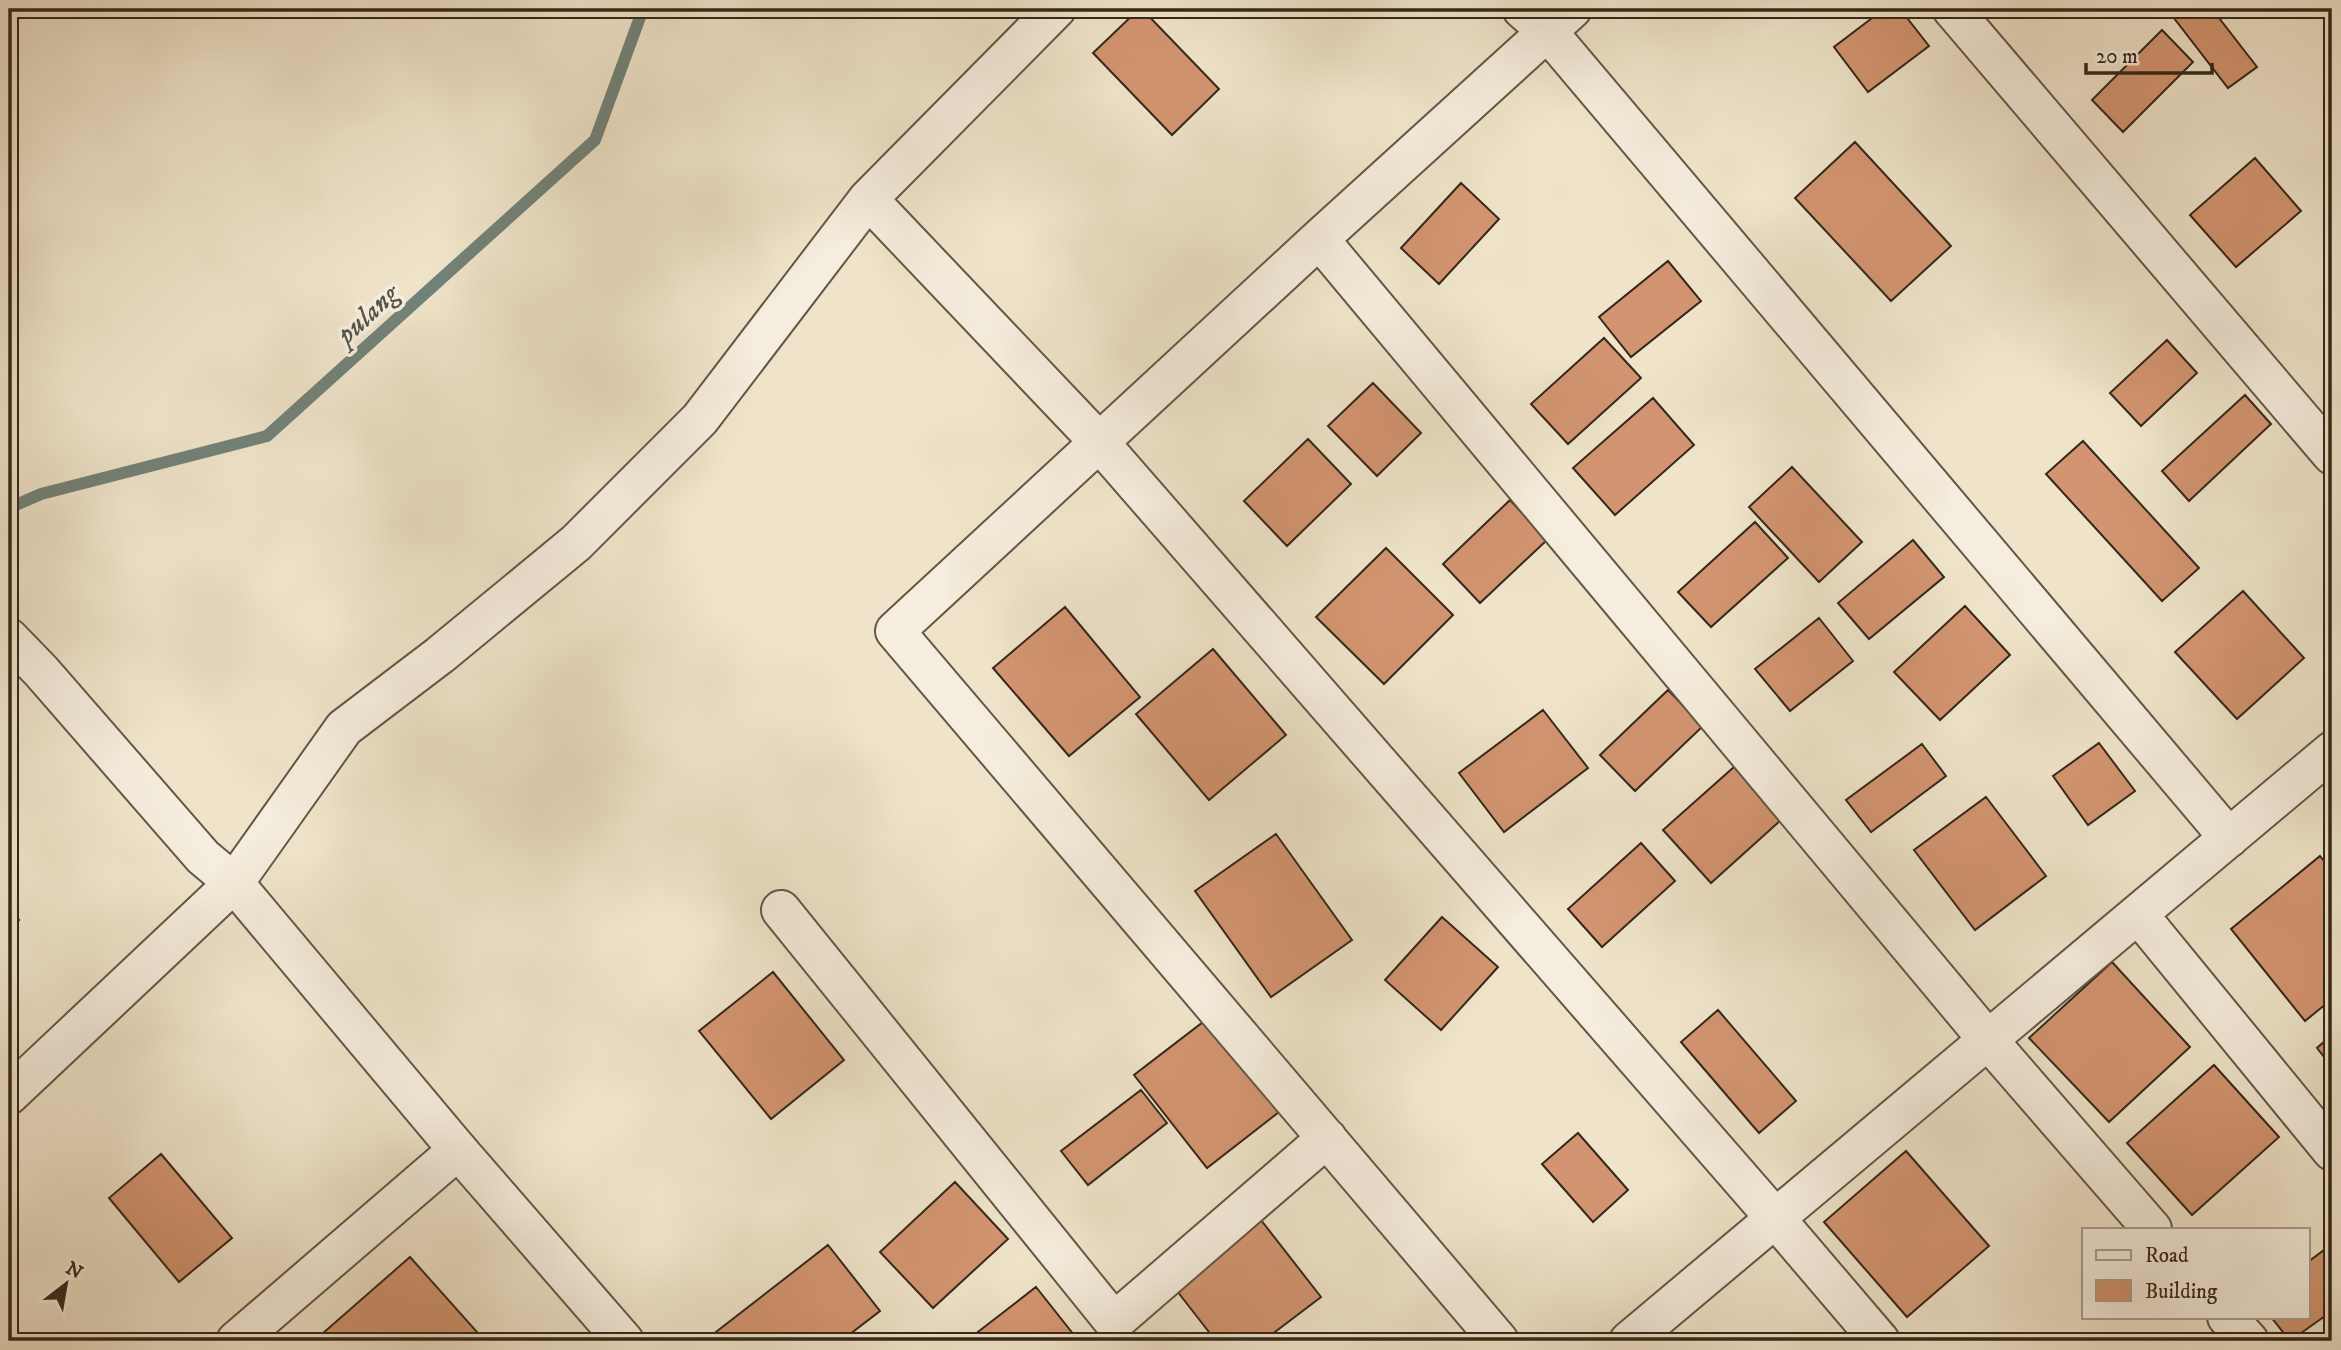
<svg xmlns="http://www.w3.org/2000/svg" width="2341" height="1350" viewBox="0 0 2341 1350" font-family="'IM FELL DW Pica',serif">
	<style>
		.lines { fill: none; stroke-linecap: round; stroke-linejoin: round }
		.stream { stroke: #728279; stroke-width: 12 }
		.building { fill: #d39571; stroke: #35271a; stroke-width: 2 }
		.minor-casing { stroke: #645646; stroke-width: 42 }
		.tertiary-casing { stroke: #645646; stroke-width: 42 }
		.minor { stroke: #f5eddd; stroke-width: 38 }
		.tertiary { stroke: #f5eddd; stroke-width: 38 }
		.labels { text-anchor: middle; stroke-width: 7; stroke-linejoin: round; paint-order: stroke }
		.water-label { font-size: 28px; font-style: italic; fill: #535449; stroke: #f5eddd }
	</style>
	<rect width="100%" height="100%" fill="#efe4ca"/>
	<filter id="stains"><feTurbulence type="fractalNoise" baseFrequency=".00286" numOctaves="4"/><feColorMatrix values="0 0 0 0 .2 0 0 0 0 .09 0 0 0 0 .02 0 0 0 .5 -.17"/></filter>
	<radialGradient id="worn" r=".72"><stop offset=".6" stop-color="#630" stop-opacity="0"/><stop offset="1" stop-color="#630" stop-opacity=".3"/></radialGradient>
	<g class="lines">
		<path class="stream" d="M9 508 41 494 267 436 595 140 643 9"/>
	</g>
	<path class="building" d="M1139 9H1142L1219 89 1172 135 1093 53Z
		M1884 9H1900L1929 46 1868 92 1834 47Z
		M2167 9H2212L2257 67 2228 88Z
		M2162 30 2193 62 2123 132 2092 100Z
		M1855 142 1951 246 1891 301 1795 198Z
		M2255 158 2301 211 2236 267 2190 215Z
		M1461 183 1499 219 1439 284 1401 248Z
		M1668 261 1701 301 1631 357 1599 317Z
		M1604 338 1641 378 1568 444 1531 404Z
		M2167 340 2197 373 2141 426 2110 393Z
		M1373 383 1421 433 1377 476 1328 426Z
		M2245 395 2271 424 2189 501 2162 471Z
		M1653 398 1694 445 1615 515 1573 468Z
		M1308 439 1351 484 1287 546 1244 501Z
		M2083 441 2199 568 2162 601 2046 474Z
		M1792 467 1862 542 1819 582 1749 507Z
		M1510 500 1547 540 1480 603 1443 564Z
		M1755 522 1788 558 1711 627 1678 592Z
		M1913 540 1944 577 1869 639 1838 603Z
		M1386 548 1453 615 1384 684 1316 617Z
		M2243 591 2304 658 2237 719 2175 652Z
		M1965 606 2010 655 1940 720 1894 672Z
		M1065 607 1140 697 1069 756 993 668Z
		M1819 618 1853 661 1790 711 1755 669Z
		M1213 649 1286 735 1209 800 1136 714Z
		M1668 690 1703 726 1635 791 1600 755Z
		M1543 710 1588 768 1504 832 1459 773Z
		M2099 743 2135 791 2088 825 2053 776Z
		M1922 744 1946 776 1871 832 1846 800Z
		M1734 767 1782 819 1711 883 1663 830Z
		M1986 797 2046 876 1975 930 1914 850Z
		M1276 834 1352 940 1271 997 1195 891Z
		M1641 843 1675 881 1602 947 1568 909Z
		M2320 856 2332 871V999L2305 1021 2231 929Z
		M9 909 19 920 9 930Z
		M1442 917 1498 967 1441 1030 1385 980Z
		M2112 962 2190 1047 2109 1122 2029 1038Z
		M773 972 844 1060 771 1119 699 1031Z
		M1718 1010 1796 1101 1759 1133 1681 1042Z
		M1207 1019 1279 1112 1207 1168 1134 1075Z
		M2332 1035V1067L2317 1048Z
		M2214 1065 2279 1137 2192 1215 2127 1143Z
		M1141 1090 1167 1123 1088 1185 1061 1151Z
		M1578 1133 1628 1190 1593 1222 1542 1164Z
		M1906 1151 1989 1246 1907 1317 1824 1222Z
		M161 1154 232 1238 179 1282 109 1198Z
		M955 1182 1008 1239 933 1308 880 1252Z
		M1257 1215 1321 1297 1263 1341H1216L1170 1282Z
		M828 1245 880 1311 841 1341H710L707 1339Z
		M2328 1247 2332 1252V1311L2290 1341 2271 1317H2308V1262Z
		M410 1257 485 1341H314Z
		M1036 1287 1074 1335 1065 1341H973L970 1338Z"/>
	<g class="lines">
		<defs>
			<path id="minor" d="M1522 9 1547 31 2229 838
				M1952 9 2332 455
				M868 199 1099 442 1775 1218 1880 1341
				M1319 239 1988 1040 2152 1229
				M781 910 1114 1322 1327 1138
				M2138 914 2332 1151
				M9 1095 234 883 344 728 440 655 576 543 700 419 868 199 1056 9
				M2227 1317 2249 1341
				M236 1341 458 1150
				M1499 1341 895 631 1319 239 1572 9
				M1629 1341 2332 751"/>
			<path id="tertiary" d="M9 638 41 671 203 857 234 883 458 1150 624 1341"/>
		</defs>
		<use href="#minor" class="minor-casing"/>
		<use href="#tertiary" class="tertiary-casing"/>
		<use href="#minor" class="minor"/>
		<use href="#tertiary" class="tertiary"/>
	</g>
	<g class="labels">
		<g class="water-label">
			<text transform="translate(367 313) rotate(-42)" y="10">pulang</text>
		</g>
	</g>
	<rect width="2341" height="1350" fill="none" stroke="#efe4ca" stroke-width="35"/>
	<rect x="10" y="10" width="2320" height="1329" fill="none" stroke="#35271a" stroke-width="3.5"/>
	<rect x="18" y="18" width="2306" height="1315" fill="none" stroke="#35271a" stroke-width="2"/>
	<rect x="2082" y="1228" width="228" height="91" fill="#f5eddd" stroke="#a89e8f" stroke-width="2"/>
	<rect x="2096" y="1250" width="35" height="10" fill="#f5eddd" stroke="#a89e8f" stroke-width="2"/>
	<text x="2145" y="1262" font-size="21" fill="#35271a">Road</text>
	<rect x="2096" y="1280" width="35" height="21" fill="#d39571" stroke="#a89e8f" stroke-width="2"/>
	<text x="2145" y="1298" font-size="21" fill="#35271a">Building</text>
	<g transform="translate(66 1284) rotate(31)" stroke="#f5eddd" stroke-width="5" paint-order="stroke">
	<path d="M0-5L12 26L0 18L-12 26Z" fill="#35271a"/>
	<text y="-10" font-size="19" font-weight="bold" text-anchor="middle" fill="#35271a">N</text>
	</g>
	<path d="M2086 63v10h126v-10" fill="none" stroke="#35271a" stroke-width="3.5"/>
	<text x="2096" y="63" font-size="21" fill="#35271a" stroke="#f5eddd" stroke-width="5" paint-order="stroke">20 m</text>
	<rect width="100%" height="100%" filter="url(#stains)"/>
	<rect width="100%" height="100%" fill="url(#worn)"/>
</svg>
